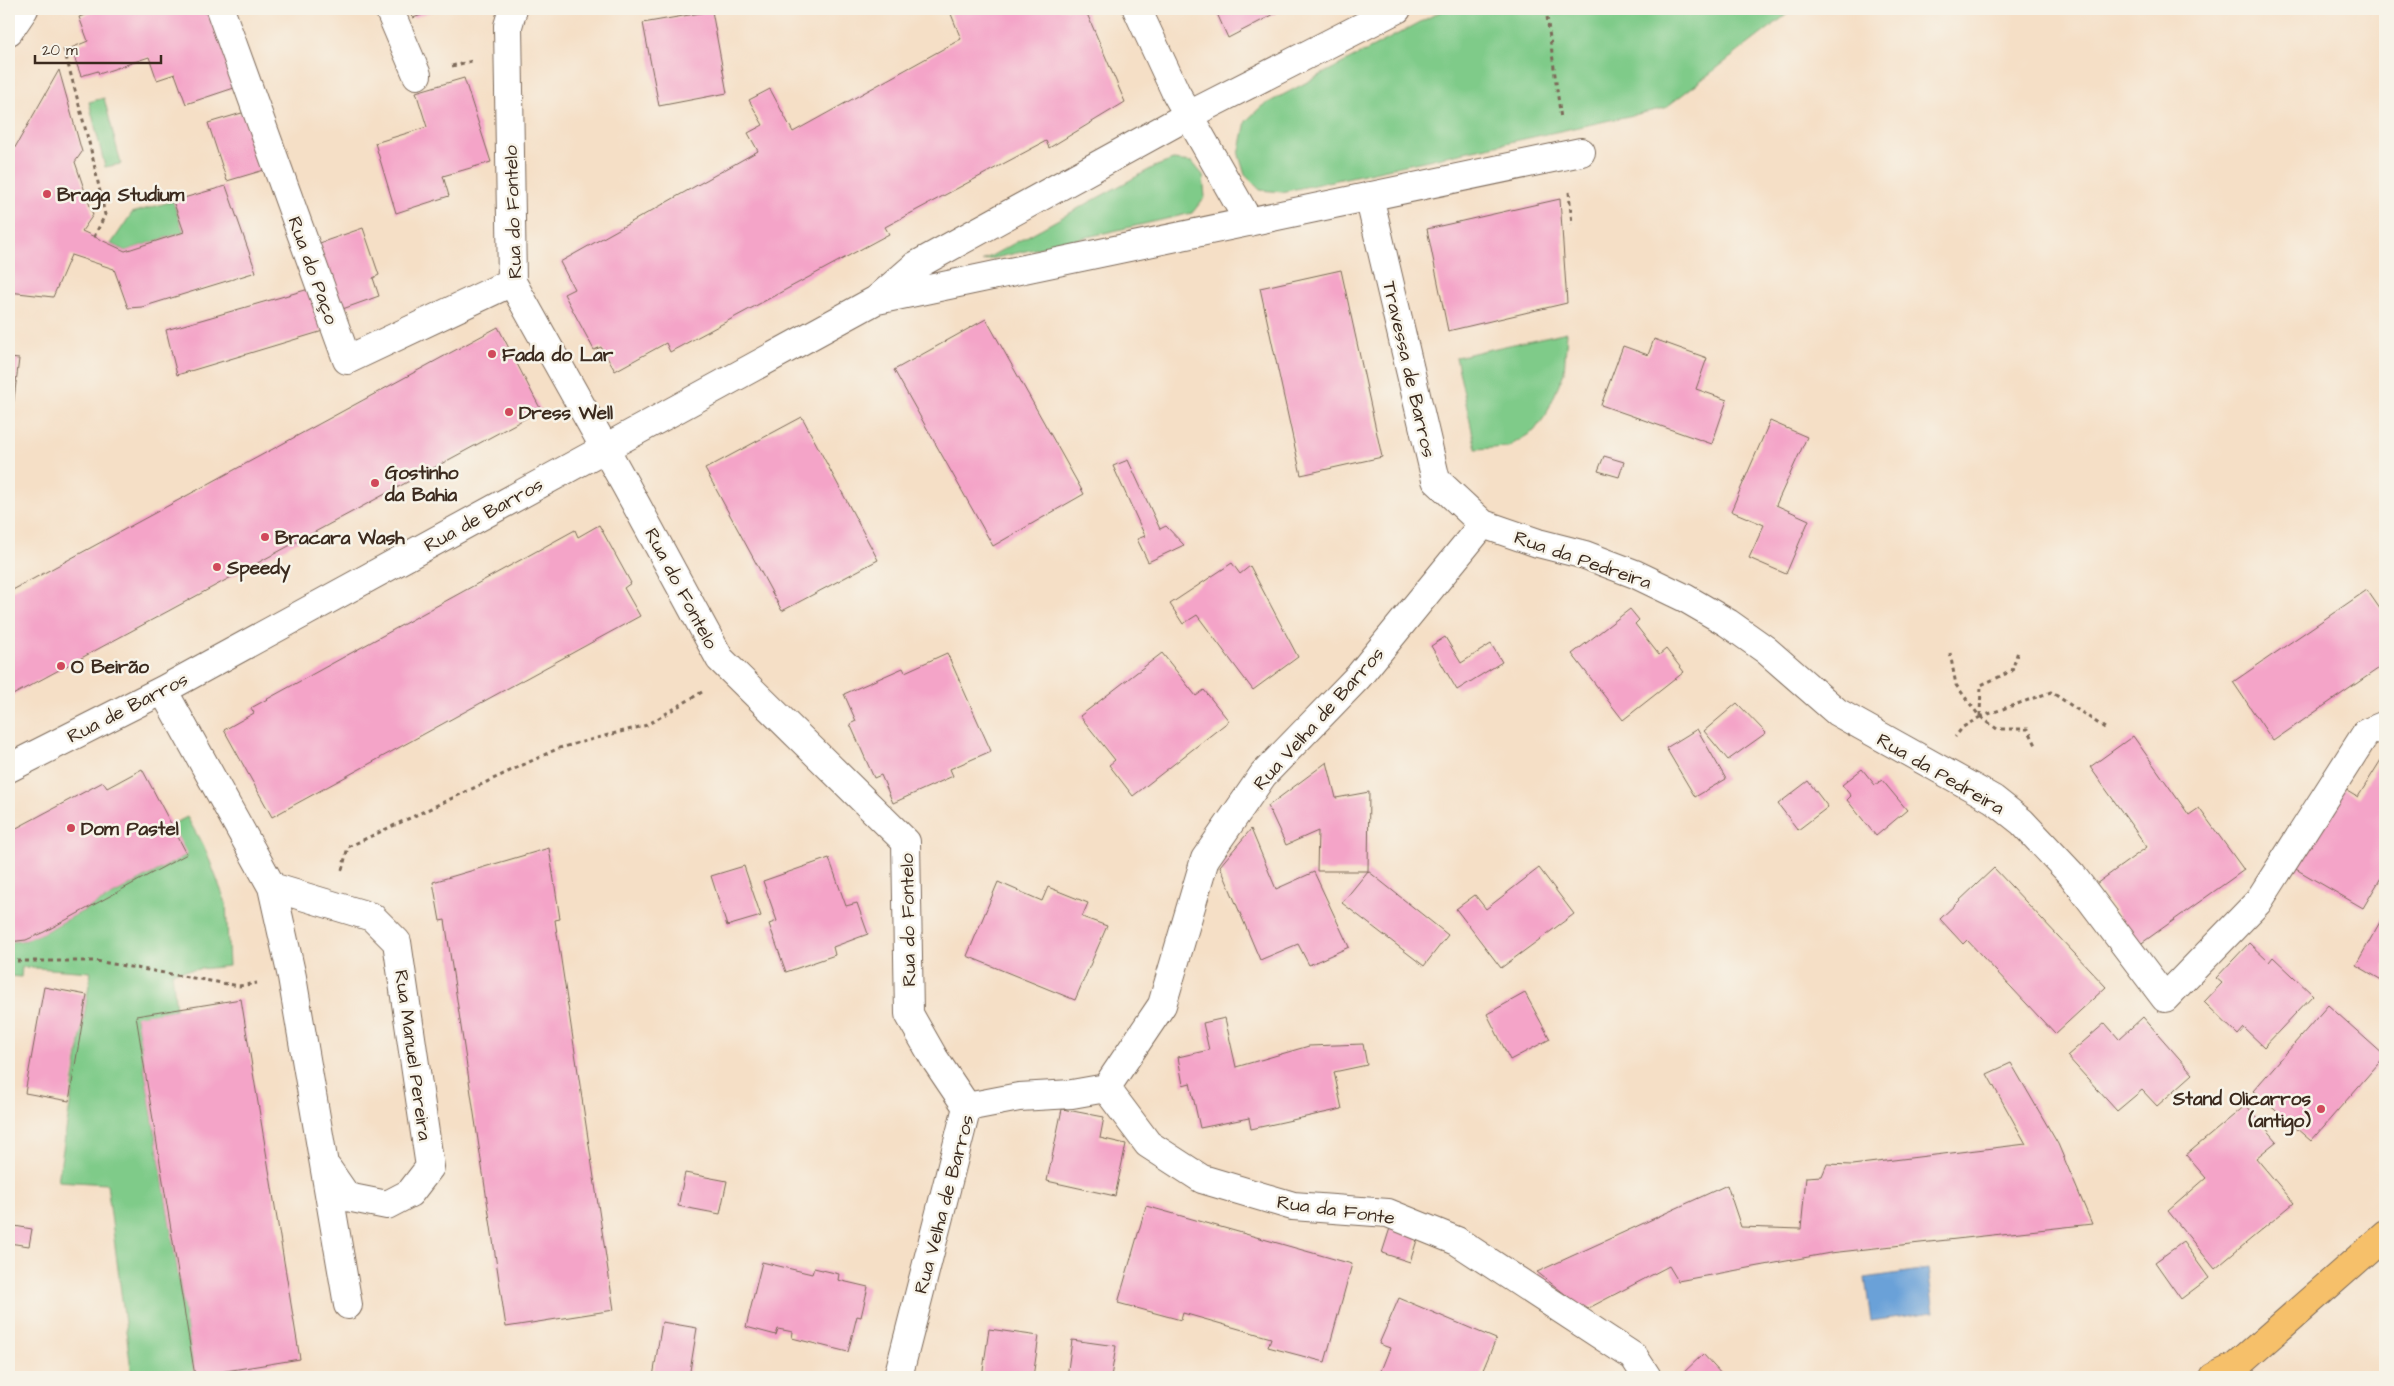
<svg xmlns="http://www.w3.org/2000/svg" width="2394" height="1386" viewBox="0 0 2394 1386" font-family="'Architects Daughter',sans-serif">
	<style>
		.green { fill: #7fcb89; stroke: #5d7a54 }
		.water { fill: #6aa1d8; stroke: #52667b }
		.building { fill: #f4a4c8 }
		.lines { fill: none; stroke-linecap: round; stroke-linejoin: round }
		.minor-casing { stroke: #7c6959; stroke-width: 30 }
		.major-casing { stroke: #7c6959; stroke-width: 30 }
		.path { stroke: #7c6959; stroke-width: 3; stroke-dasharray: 4 4; stroke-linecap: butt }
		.minor { stroke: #fff; stroke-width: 28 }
		.major { stroke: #f6c06b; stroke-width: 28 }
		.poi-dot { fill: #d1495b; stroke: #f7f3e8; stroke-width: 2 }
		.labels { text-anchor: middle; stroke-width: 5; stroke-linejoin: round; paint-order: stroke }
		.poi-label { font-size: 19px; font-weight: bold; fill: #3b2a1e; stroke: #f7f3e8; text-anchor: start }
		.street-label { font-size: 19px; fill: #3b2a1e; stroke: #f7f3e8 }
	</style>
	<rect width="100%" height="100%" fill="#f7f3e8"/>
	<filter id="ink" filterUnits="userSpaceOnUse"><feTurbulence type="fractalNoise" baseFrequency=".02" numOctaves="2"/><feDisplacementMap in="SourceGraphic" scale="10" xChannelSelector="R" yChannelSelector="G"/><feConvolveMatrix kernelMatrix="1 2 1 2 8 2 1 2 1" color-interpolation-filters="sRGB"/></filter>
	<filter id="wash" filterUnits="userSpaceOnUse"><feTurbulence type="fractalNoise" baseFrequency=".0096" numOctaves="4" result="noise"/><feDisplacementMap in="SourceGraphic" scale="20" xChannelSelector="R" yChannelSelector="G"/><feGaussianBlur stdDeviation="1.12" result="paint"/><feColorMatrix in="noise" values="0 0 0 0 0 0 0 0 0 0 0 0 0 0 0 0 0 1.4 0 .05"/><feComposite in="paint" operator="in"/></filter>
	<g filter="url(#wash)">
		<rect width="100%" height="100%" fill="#f5dfc6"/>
		<path class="green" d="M1445 9H1794L1665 108 1282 192 1260 190 1245 175 1239 155 1246 121 1262 106Z
			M104 98 121 164 105 167 89 102Z
			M1173 160 1192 162 1203 175 1205 197 1192 213 982 261 1154 167Z
			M173 201 184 232 125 251 111 244 132 213Z
			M1567 332 1564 373 1546 415 1534 431 1508 447 1476 449 1456 357Z
			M187 817 206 851 226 903 229 966 172 972 176 1009 136 1017 195 1376 132 1377 107 1184 58 1181 91 972 22 967 21 977 9 976V942L26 940 44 932 187 855 171 825Z"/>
		<path class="water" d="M1928 1269 1934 1312 1871 1321 1865 1278Z"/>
		<g id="blocks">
			<path class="building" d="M103 9H218L240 86 186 104 175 74 157 80 149 57 99 74 98 71 81 76 71 48 88 41 79 17Z
				M410 9H438L413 18Z
				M949 9H1085L1125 102 1049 148 1046 141 885 227 889 234 670 352 666 343 615 371 601 347 594 350 564 294 574 289 560 262 758 151 748 133 763 125 749 100 770 89 793 132 961 39Z
				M1215 9H1284L1228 38Z
				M712 11 727 93 659 106 643 23Z
				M59 70 82 152 75 162 93 215 82 231 125 251 184 232 173 201 226 186 256 272 142 307 128 308 114 269 71 255 53 297 9 292V158Z
				M464 78 491 162 443 176 449 196 396 213 375 143 427 127 416 92Z
				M252 110 271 168 227 181 208 123Z
				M1560 199 1567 303 1448 331 1427 229Z
				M363 228 379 275 373 278 379 296 337 311 314 245Z
				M1341 270 1382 457 1301 475 1260 288Z
				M309 289 323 331 177 375 166 330Z
				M986 319 1084 494 993 546 894 370Z
				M498 327 541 410 9 697V592Z
				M1654 339 1707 358 1696 389 1727 400 1712 444 1601 405 1623 346 1648 355Z
				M9 358 19 359 13 407H9Z
				M802 417 878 560 782 611 705 469Z
				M1770 421 1807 437 1776 505 1809 520 1786 574 1749 558 1764 525 1731 511Z
				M1604 456 1624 462 1619 477 1598 471Z
				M1128 460 1160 529 1166 526 1184 545 1148 562 1137 539 1145 536 1113 466Z
				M599 525 631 583 624 588 640 616 272 817 224 730 254 713 251 708 575 530 578 537Z
				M1232 563 1240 574 1250 566 1298 657 1253 690 1197 615 1183 624 1170 604Z
				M2367 590 2385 616V664L2273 741 2233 682Z
				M1630 609 1639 620 1635 624 1659 655 1666 649 1684 672 1623 720 1572 654Z
				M1445 637 1461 663 1491 644 1502 662 1457 690 1431 646Z
				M947 653 991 751 950 769 953 776 893 803 881 775 874 778 850 724 856 721 844 694 903 668 905 672Z
				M1162 653 1196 696 1204 690 1229 721 1133 796 1109 765 1115 760 1080 716Z
				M1737 703 1766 733 1728 760 1704 731Z
				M1697 729 1726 779 1695 797 1666 748Z
				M2133 736 2189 815 2199 808 2244 870 2139 945 2096 884 2147 847 2090 767Z
				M2384 755 2385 871 2363 908 2294 868 2343 788 2358 797Z
				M1327 762 1336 798 1369 792 1368 871 1448 935 1424 966 1342 903 1368 871H1317L1318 831 1286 845 1268 806Z
				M142 769 187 854 44 932 26 940 9 942V832L103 782 107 788Z
				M1862 769 1875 785 1882 780 1907 810 1876 836 1847 800 1851 796 1842 785Z
				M1808 781 1828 807 1798 830 1778 804Z
				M1251 829 1276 889 1314 872 1349 947 1309 965 1298 944 1260 960 1220 866Z
				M549 848 560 919 555 920 614 1310 506 1327 445 920 440 921 433 882Z
				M829 858 846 906 857 903 868 934 833 947 835 955 786 972 769 924 777 921 763 881Z
				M744 866 761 916 727 926 711 876Z
				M1539 868 1574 914 1501 968 1456 909 1475 895 1486 909Z
				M1994 868 2106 987 2055 1034 1967 940 1963 944 1940 919Z
				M998 882 1042 901 1048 887 1088 903 1082 917 1107 926 1075 1000 967 956Z
				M2385 913V982L2356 965Z
				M2249 943 2269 962 2273 957 2313 995 2264 1047 2244 1028 2238 1035 2204 1002 2222 983 2216 978Z
				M44 987 87 995 69 1101 25 1093Z
				M1525 993 1550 1039 1510 1060 1487 1014Z
				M241 999 300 1359 195 1376 136 1016Z
				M2328 1005 2385 1056 2311 1141 2253 1091Z
				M2143 1017 2193 1074 2157 1106 2142 1090 2117 1111 2067 1056 2105 1023 2119 1039Z
				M1225 1018 1236 1067 1309 1046 1363 1044 1367 1065 1334 1072 1342 1109 1251 1129 1249 1118 1200 1128 1190 1083 1183 1085 1178 1057 1209 1050 1203 1023Z
				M2011 1063 2058 1144 2092 1224 1830 1253 1678 1281 1669 1266 1585 1310 1537 1272 1727 1185 1741 1227 1801 1229 1806 1177 1822 1176 1827 1164 1852 1165 2026 1144 1987 1074Z
				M2246 1105 2277 1141 2256 1158 2294 1203 2215 1269 2168 1211 2206 1178 2186 1155Z
				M1062 1109 1104 1117 1100 1138 1126 1144 1115 1196 1047 1181Z
				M685 1173 727 1181 720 1214 678 1206Z
				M1146 1206 1352 1264 1325 1362 1268 1347 1271 1338 1183 1313 1181 1320 1118 1303Z
				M9 1225 32 1229 29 1246 9 1243Z
				M1390 1228 1418 1237 1410 1262 1382 1253Z
				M2183 1242 2209 1278 2181 1299 2155 1262Z
				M762 1262 812 1274 814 1268 839 1274 838 1280 868 1287 861 1317 857 1316 848 1352 792 1338 793 1332 778 1329 776 1335 746 1327Z
				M1399 1298 1496 1339 1480 1377H1391L1380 1373 1390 1348 1379 1344Z
				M662 1322 697 1328 689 1377H653Z
				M989 1329 1039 1336 1033 1377H982Z
				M1072 1340 1116 1346 1111 1377H1067Z
				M1703 1354 1724 1377H1679Z
				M729 1373 744 1376 743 1377H728Z"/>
		</g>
	</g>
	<g filter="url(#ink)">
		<use href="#blocks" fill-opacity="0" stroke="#7c6959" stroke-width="1"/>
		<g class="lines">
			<defs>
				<path id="minor" d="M220 9 347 360 512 282
					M389 9 417 75
					M513 9 508 26 512 282 626 486 720 659 906 842 909 1014 934 1058 967 1107
					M1137 9 1176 93 1249 222
					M9 31 24 9
					M1369 196 1436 480 1483 524 1538 543 1585 555 1635 574 1685 598 1728 623 1766 650 1837 712 1993 799 2022 822 2072 875 2165 998 2258 902 2366 733 2385 725
					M877 300 1581 152
					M163 690 272 887 292 977 348 1305
					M9 768 163 690 876 300 915 266 1189 115 1397 9
					M272 887 372 917 397 942 430 1167 410 1193 387 1205 347 1197 327 1168
					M1106 1088 1148 1144 1202 1179 1293 1206 1388 1213 1457 1241 1634 1357 1647 1377
					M898 1377 967 1107 1019 1097 1072 1094 1106 1088 1162 1005 1205 859 1263 775 1358 677 1483 524"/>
				<path id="major" d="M2214 1377 2235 1367 2385 1235"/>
			</defs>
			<use href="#minor" class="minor-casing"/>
			<use href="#major" class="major-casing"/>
			<path class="path" d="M1546 9 1561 119
				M64 49 91 150 105 215 94 237
				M452 66 472 61
				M1569 192 1572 224
				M1950 653 1956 685 1980 717 1963 727 1955 737
				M1980 716 1981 685 2012 671 2018 651
				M1980 717 2051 692 2108 730
				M1981 717 1997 729H2028L2036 745
				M342 870 348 847 559 748 647 725 702 692
				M9 961H96L239 986 257 983"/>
			<use href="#minor" class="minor"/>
			<use href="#major" class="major"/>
		</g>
	</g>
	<g class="poi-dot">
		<circle cx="47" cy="194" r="5"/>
		<circle cx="492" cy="354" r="5"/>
		<circle cx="509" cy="412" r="5"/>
		<circle cx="375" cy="483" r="5"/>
		<circle cx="265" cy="537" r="5"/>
		<circle cx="217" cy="567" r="5"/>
		<circle cx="61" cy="666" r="5"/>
		<circle cx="71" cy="828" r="5"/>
		<circle cx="2321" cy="1109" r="5"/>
	</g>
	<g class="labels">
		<g class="poi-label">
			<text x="57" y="201">Braga Studium</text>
			<text x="502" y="361">Fada do Lar</text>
			<text x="519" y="419">Dress Well</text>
			<text x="385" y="479">Gostinho<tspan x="385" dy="22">da Bahia</tspan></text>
			<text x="275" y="544">Bracara Wash</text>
			<text x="227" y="574">Speedy</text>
			<text x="71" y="673">O Beirão</text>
			<text x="81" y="835">Dom Pastel</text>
			<text x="2311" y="1105" text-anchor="end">Stand Olicarros<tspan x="2311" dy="22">(antigo)</tspan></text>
		</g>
		<g class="street-label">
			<text transform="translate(512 212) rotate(-92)" y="7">Rua do Fontelo</text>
			<text transform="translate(314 270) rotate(70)" y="7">Rua do Paço</text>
			<text transform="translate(1410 369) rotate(77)" y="7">Travessa de Barros</text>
			<text transform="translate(483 514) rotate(-29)" y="7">Rua de Barros</text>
			<text transform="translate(1583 559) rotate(19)" y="7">Rua da Pedreira</text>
			<text transform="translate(682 588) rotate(62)" y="7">Rua do Fontelo</text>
			<text transform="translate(127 707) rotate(-27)" y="7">Rua de Barros</text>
			<text transform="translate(1318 718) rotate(-48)" y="7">Rua Velha de Barros</text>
			<text transform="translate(1941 773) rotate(30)" y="7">Rua da Pedreira</text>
			<text transform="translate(907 920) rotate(-91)" y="7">Rua do Fontelo</text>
			<text transform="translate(414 1055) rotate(82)" y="7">Rua Manuel Pereira</text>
			<text transform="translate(943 1204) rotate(-75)" y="7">Rua Velha de Barros</text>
			<text transform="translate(1336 1209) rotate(8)" y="7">Rua da Fonte</text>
		</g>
	</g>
	<rect width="2394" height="1386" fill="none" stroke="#f7f3e8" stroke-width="30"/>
	<path d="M35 55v8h126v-8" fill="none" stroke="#3b2a1e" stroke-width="2.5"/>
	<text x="42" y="55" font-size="15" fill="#3b2a1e" stroke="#f7f3e8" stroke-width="4" paint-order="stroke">20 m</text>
</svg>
